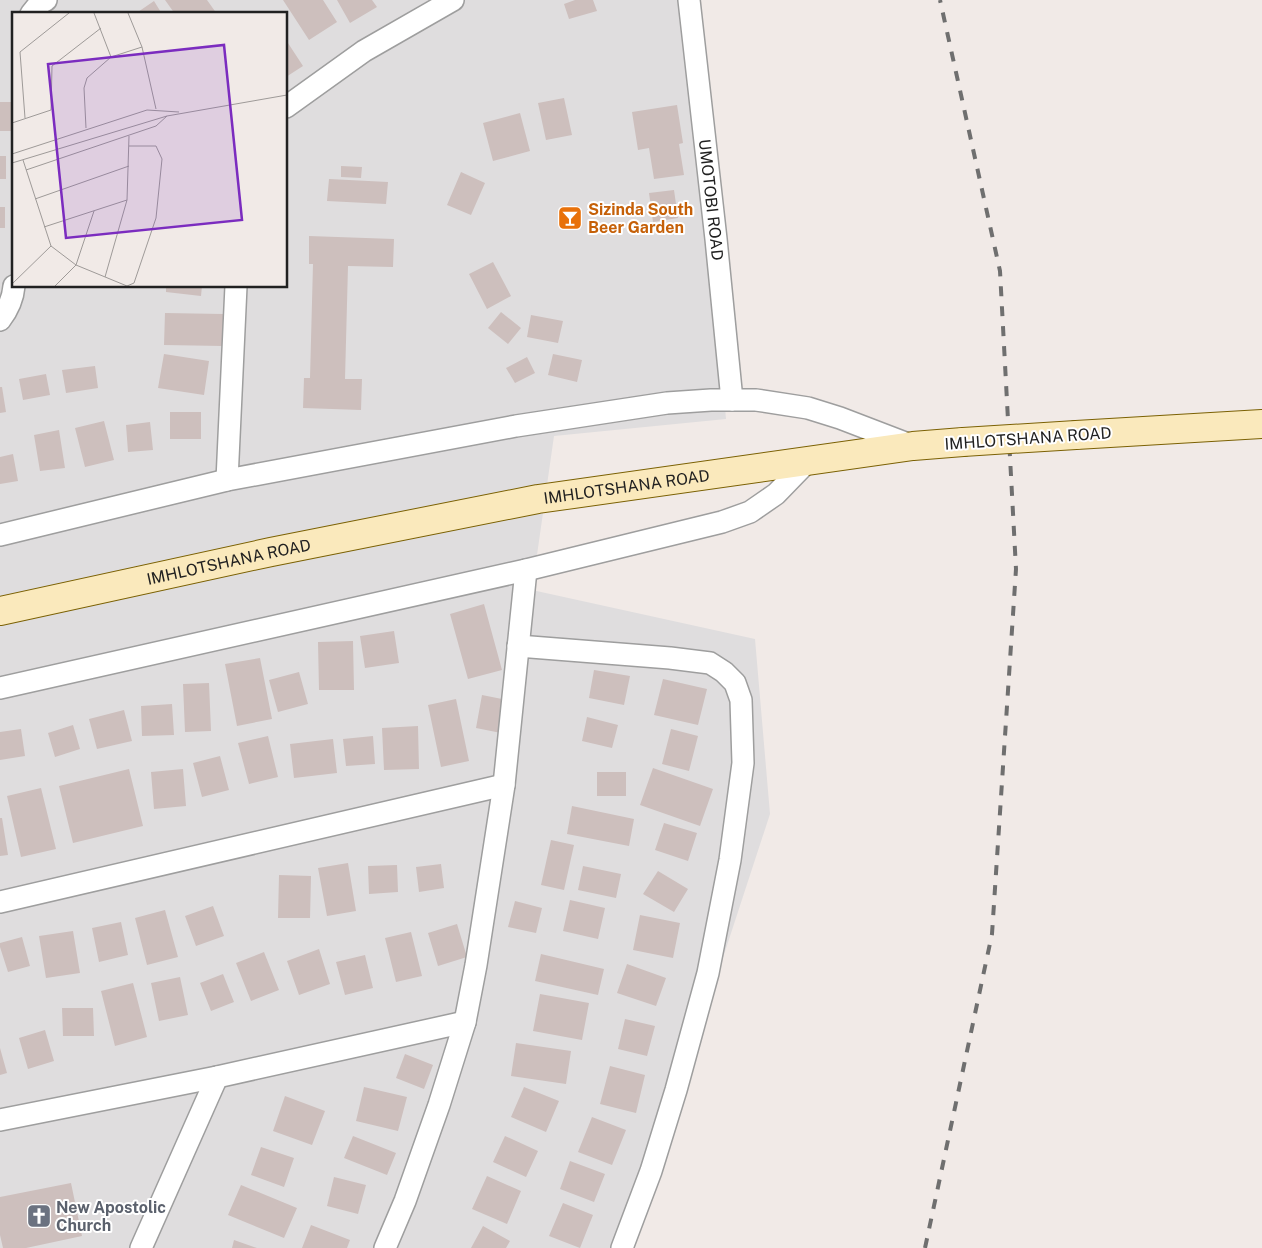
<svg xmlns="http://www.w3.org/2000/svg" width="1262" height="1248" viewBox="0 0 1262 1248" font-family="'Public Sans',sans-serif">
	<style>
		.residential { fill: #dfddde; fill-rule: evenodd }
		.building { fill: #cdbfbd }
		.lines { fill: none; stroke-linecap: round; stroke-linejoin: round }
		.street-casing { stroke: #9e9e9e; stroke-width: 24 }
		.secondary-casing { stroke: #7b6104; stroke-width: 30 }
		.street { stroke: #fff; stroke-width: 21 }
		.secondary { stroke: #fae9bc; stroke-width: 28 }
		.rail { stroke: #6f6f6f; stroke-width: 4; stroke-dasharray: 10 10; stroke-linecap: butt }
		.secondary-bridge-casing { stroke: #7b6104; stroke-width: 30; stroke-linecap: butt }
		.secondary-bridge { stroke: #fae9bc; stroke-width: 28 }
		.labels { text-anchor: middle; stroke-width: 4; stroke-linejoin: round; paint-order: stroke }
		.street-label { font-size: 16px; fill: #212121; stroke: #fff }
		.food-label { font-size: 16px; font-weight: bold; fill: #c56008; stroke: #fff; text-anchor: start }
		.worship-label { font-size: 16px; font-weight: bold; fill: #5b616d; stroke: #fff; text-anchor: start }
		.inset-road { fill: none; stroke: #9e9a98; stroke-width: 1 }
		.view { fill: #7b2cbf; fill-opacity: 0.15; stroke: #7b2cbf; stroke-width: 2.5 }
		.inset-edge { fill: none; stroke: #212121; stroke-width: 2.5 }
	</style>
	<rect width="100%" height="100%" fill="#f1eae7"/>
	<path class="residential" d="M0 0H690L726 419 554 436 532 590 755 639 770 814 628 1248H0ZM14 14H286V286H14Z"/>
	<path class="building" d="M165 0H207L217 14H175Z
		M283 0H323L337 22 309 40Z
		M337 0H372L377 7 350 23Z
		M575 0H593L597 11 569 19 564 4Z
		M154 1 162 14H135Z
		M286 40 303 66 286 77Z
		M564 98 572 135 546 140 538 103Z
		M0 102H14V131H0Z
		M677 105 683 143 679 144 684 175 654 179 649 148 638 150 632 112Z
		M520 113 530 151 493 161 483 123Z
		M0 156H6V179H0Z
		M341 166 362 167 361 178 341 177Z
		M461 172 485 183 471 215 447 205Z
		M329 179 388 182 386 204 327 201Z
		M674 190 678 218 653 222 649 193Z
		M0 207H5V228H0Z
		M309 236 394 239 393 267 348 266 345 379H362L361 410 303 408 304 378H310L313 264H309Z
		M493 262 511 296 487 309 469 274Z
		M166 286H202L201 296 166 292Z
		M501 312 521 328 508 344 488 328Z
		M165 313 223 314V346L164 345Z
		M531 315 563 321 558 343 527 337Z
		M164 354 209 361 204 395 158 388Z
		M553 354 582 360 577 382 548 375Z
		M527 357 535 373 515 383 506 368Z
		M95 366 98 388 66 393 62 370Z
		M46 374 50 395 23 400 19 379Z
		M0 387H2L6 412 0 413Z
		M170 412H201V439H170Z
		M104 421 114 460 85 467 75 428Z
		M150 422 153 450 128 452 126 425Z
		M59 430 65 468 40 471 34 435Z
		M13 454 18 481 0 484V457Z
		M484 604 502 670 468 679 450 614Z
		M394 631 399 663 365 668 360 636Z
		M353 641 354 690H319L318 642Z
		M260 658 272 719 237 726 225 664Z
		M594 670 630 676 624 705 589 698Z
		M299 672 308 704 278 712 269 680Z
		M663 679 707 689 698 725 654 715Z
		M209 683 211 731 185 732 183 684Z
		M482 695 507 700 501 733 476 728Z
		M456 699 469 761 441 767 428 705Z
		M172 704 174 735 142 736 141 706Z
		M124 710 132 741 97 749 89 719Z
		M587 717 618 725 612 748 582 741Z
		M73 725 80 749 55 757 48 733Z
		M418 726 419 769 384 770 382 728Z
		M21 729 25 756 0 760V732Z
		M671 729 698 736 689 771 662 764Z
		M268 736 278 777 249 784 238 743Z
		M373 736 375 764 346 766 343 739Z
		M333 739 337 773 294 778 290 744Z
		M220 756 229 790 202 797 193 763Z
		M653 768 713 789 700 826 640 805Z
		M129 769 143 826 73 843 59 786Z
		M183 769 186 806 154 809 151 772Z
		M597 772H626V796H597Z
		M41 788 56 849 21 857 7 796Z
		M572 806 634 819 629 846 567 834Z
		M0 818H2L8 855 0 856Z
		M664 823 697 833 688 861 655 850Z
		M551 840 574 845 564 890 541 885Z
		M348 863 356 911 327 916 318 868Z
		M441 864 444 888 419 892 416 867Z
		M397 865 398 892 369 894 368 866Z
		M583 866 621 874 616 898 578 890Z
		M658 871 688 889 674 912 643 894Z
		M279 875 311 876 310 918H278Z
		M570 900 605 908 598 939 563 931Z
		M515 901 542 908 536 933 508 927Z
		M213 906 224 936 196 946 185 916Z
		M165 910 178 957 147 965 135 918Z
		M640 915 680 923 673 958 633 950Z
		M121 922 128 955 99 962 92 928Z
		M457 924 467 957 438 966 428 933Z
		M73 931 80 973 46 978 39 936Z
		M411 932 422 976 396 982 385 938Z
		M22 937 30 966 8 972 0 947V943Z
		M319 949 330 984 299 995 287 961Z
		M264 952 279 990 251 1001 236 963Z
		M541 954 604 969 598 995 535 981Z
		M365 955 373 988 345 995 336 962Z
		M627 964 666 978 656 1006 617 993Z
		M223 974 234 1002 211 1011 200 983Z
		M180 977 188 1015 159 1021 151 983Z
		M133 983 147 1037 115 1046 101 991Z
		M540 994 589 1003 582 1040 533 1031Z
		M62 1008H93L94 1036H63Z
		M625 1019 655 1026 647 1056 618 1049Z
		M45 1030 54 1061 28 1069 19 1038Z
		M516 1043 571 1051 566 1084 511 1076Z
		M0 1048 7 1073 0 1075Z
		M405 1054 433 1065 424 1089 396 1078Z
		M610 1066 645 1075 636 1113 600 1104Z
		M364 1087 407 1097 398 1131 356 1121Z
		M524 1087 559 1101 546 1132 511 1117Z
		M285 1096 325 1111 312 1145 273 1131Z
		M592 1117 626 1130 612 1165 578 1152Z
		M353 1136 396 1153 387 1175 344 1158Z
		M505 1136 538 1151 526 1177 493 1162Z
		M261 1147 294 1158 284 1187 251 1175Z
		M570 1161 605 1174 594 1202 560 1189Z
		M487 1176 521 1191 507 1224 472 1209Z
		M334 1177 366 1185 358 1214 327 1206Z
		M71 1183 82 1236 26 1248H3L0 1235V1197Z
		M241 1185 297 1208 284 1238 228 1215Z
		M563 1203 593 1215 580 1248 549 1236Z
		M311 1225 350 1240 347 1248H302Z
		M483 1226 510 1241 506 1248H471Z
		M234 1240 257 1248H232Z"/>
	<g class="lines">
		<defs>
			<g id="street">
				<path id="s1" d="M689 0 716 239 732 400"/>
				<path d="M31 14 39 4 46 0"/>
				<path d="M286 107 364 51 453 0"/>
				<path d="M0 320C7 311 13 298 14 286"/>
				<path d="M227 480 236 286"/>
				<path d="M0 535 227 480 516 426 667 403 711 400H756L808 408 840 418 913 446"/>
				<path d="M518 646 670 658 710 663 724 672 735 683 741 700 743 763 730 860 708 973 676 1090 651 1171 622 1248"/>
				<path d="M0 688 526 570 722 522 750 512 776 494 808 461"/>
				<path d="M0 902 504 785"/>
				<path d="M0 1120 217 1077 465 1022"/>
				<path d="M141 1248 217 1077"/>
				<path d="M385 1248 405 1201 439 1105 465 1022 476 965 504 785 526 570"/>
			</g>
			<g id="secondary">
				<path d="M1076 435 1262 424"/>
				<path id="s2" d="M0 611 271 552 538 499 913 446 963 442"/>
			</g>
		</defs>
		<use href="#street" class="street-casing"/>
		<use href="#secondary" class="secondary-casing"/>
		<use href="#street" class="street"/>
		<use href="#secondary" class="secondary"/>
		<path class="rail" d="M925 1248 992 934 1016 569 1000 271 940 0"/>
		<defs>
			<path id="secondary-bridge" d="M963 442 1076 435"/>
		</defs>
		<use href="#secondary-bridge" class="secondary-bridge-casing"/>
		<use href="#secondary-bridge" class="secondary-bridge"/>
	</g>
	<defs>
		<symbol id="bar-square" viewBox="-11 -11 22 22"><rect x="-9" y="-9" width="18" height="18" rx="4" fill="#e8710a" stroke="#fff"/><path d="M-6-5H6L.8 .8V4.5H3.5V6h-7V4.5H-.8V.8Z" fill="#fff"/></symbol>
		<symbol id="church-square" viewBox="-11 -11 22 22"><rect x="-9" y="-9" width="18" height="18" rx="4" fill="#6b7280" stroke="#fff"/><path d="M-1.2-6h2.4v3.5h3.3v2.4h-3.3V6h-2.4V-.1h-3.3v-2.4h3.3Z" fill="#fff"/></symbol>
	</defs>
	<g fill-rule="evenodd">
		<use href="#bar-square" x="556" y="204" width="28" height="28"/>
		<use href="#church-square" x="25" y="1202" width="28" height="28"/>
	</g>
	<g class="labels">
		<g class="street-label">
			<text dy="6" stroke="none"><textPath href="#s1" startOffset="201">UMOTOBI ROAD</textPath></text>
			<text transform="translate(1028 438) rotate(-4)" y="6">IMHLOTSHANA ROAD</text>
			<text dy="6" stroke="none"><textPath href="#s2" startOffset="639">IMHLOTSHANA ROAD</textPath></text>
			<text dy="6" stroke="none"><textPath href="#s2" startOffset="234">IMHLOTSHANA ROAD</textPath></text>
		</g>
		<g class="food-label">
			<text x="588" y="215">Sizinda South<tspan x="588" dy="18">Beer Garden</tspan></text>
		</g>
		<g class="worship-label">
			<text x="56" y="1213">New Apostolic<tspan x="56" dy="18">Church</tspan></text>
		</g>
	</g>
	<g transform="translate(12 12)">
		<rect width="275" height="275" fill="#f1eae7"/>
		<path class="inset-road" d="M82 1 99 45M116 1 130 35 144 97M13 106 8 40 57 1M0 111 39 98 40 54 89 16M74 116 72 76 75 66 99 45 130 35M0 142 135 98 167 100M0 151 155 104 275 83M14 158 144 114 155 104M23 187 117 154M32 215 115 188M39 234 64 253 115 274 122 271 144 206 150 147 144 134H117M93 265 115 188 117 124M0 272 39 234 11 148M43 274 64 253 82 199"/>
		<path class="view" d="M212 33 230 208 54 226 36 52Z"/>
		<rect width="275" height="275" class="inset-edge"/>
	</g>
</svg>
